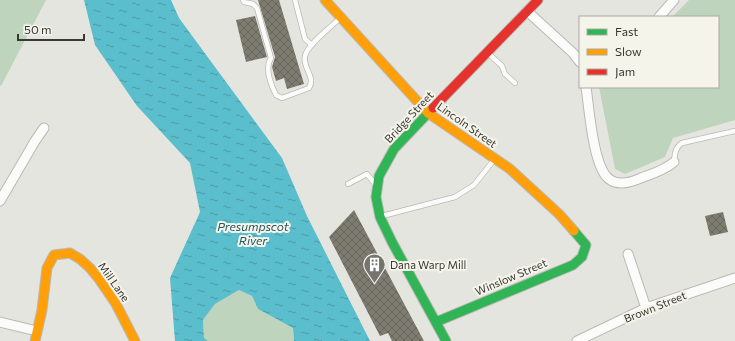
<svg xmlns="http://www.w3.org/2000/svg" width="735" height="341" viewBox="0 0 735 341" font-family="Commissioner,sans-serif">
	<style>
		.green { fill: #bed4bc }
		.water { fill: url(#water-ripples) }
		.building { fill: url(#building-cross-hatch) }
		.lines { fill: none; stroke-linecap: round; stroke-linejoin: round }
		.lane-casing { stroke: #bab9b5; stroke-width: 6 }
		.street-casing { stroke: #bab9b5; stroke-width: 11 }
		.fast-casing { stroke: #bab9b5; stroke-width: 11 }
		.slow-casing { stroke: #bab9b5; stroke-width: 11 }
		.jam-casing { stroke: #bab9b5; stroke-width: 11 }
		.lane { stroke: #fbfbfa; stroke-width: 4.5 }
		.street { stroke: #fbfbfa; stroke-width: 9 }
		.fast { stroke: #30b455; stroke-width: 9 }
		.slow { stroke: #ff9f0a; stroke-width: 9 }
		.jam { stroke: #e5322d; stroke-width: 9 }
		.labels { text-anchor: middle; stroke-width: 4; stroke-linejoin: round; paint-order: stroke }
		.street-label { font-size: 11px; fill: #393834; stroke: #f5f4ea }
		.poi-label { font-size: 11px; fill: #393834; stroke: #f5f4ea; text-anchor: start }
		.water-label { font-size: 12px; font-style: italic; fill: #235861; stroke: #f5f4ea }
	</style>
	<defs>
		<pattern id="water-ripples" width="26" height="14" patternUnits="userSpaceOnUse"><rect width="26" height="14" fill="#5abecc"/><path d="M2 4q2-2 4 0t4 0M15 11q2-2 4 0t4 0" fill="none" stroke="#4b9ba6"/></pattern>
		<pattern id="building-cross-hatch" width="8" height="8" patternUnits="userSpaceOnUse"><rect width="8" height="8" fill="#7e7c70"/><path d="M0 0l8 8M0 8l8-8" fill="none" stroke="#68675d"/></pattern>
	</defs>
	<rect width="100%" height="100%" fill="#e5e5e0"/>
	<path class="green" d="M0 0H46L1 86 0 85Z
		M689 0H735V120L673 138 665 157 625 174 615 169 599 87H718V17H672Z
		M239 290 252 296 258 309 293 328 294 341H208L204 338 203 320 215 304Z"/>
	<path class="water" d="M84 0H171L179 18 282 158 307 216 370 341H294L293 328 258 309 252 296 239 290 215 304 203 320 204 338 208 341H175L170 278 200 212 190 163 137 106 95 45Z"/>
	<path class="building" d="M258 0H279L304 84 287 89 284 78 276 81 272 67 275 57Z
		M255 16 267 57 246 62 236 20Z
		M354 210 424 341H392L388 333 380 336 329 237Z
		M723 212 728 232 710 236 705 216Z"/>
	<g class="lines">
		<defs>
			<path id="lane" d="M243 0 244 2 253 4 257 8 271 58C264 69 271 85 276 95L282 98 309 88C316 77 302 67 305 56 307 45 331 27 339 19
				M295 0 305 39 312 45
				M489 54 502 66 505 74 515 83
				M674 162C675 153 675 148 682 143L735 131
				M348 184 367 174 375 184
				M382 216 455 197 474 185 494 160"/>
			<path id="street" d="M527 11 573 53 580 62
				M659 17 674 0
				M586 87C589 107 593 167 609 179 618 186 632 182 641 178 652 174 665 170 674 162
				M0 201 35 141 44 128
				M628 254 646 308
				M0 322 37 331
				M577 341 646 308 735 278"/>
			<path id="fast" d="M433 108 394 149 379 176 376 197 380 217 392 242 446 341
				M436 322 573 265 582 257 586 245 574 231"/>
			<path id="slow" d="M325 0 428 113 510 169 559 214 574 231
				M35 341 42 310 47 268 54 255 70 253 80 259 90 268 99 279 116 304 135 341"/>
			<path id="jam" d="M433 108 538 0"/>
		</defs>
		<use href="#lane" class="lane-casing"/>
		<use href="#street" class="street-casing"/>
		<use href="#fast" class="fast-casing"/>
		<use href="#slow" class="slow-casing"/>
		<use href="#jam" class="jam-casing"/>
		<use href="#lane" class="lane"/>
		<use href="#street" class="street"/>
		<use href="#fast" class="fast"/>
		<use href="#slow" class="slow"/>
		<use href="#jam" class="jam"/>
	</g>
	<defs>
		<symbol id="building-pin" viewBox="-11 -11 22 30"><path d="M0 17L-7.5 6A9.5 9.5 0 1 1 7.5 6Z" fill="#757570" stroke="#f5f4ea"/><path d="M-4-6H4V6H1V3H-1V6H-4ZM-2.5-4.3h1.7v1.8h-1.7ZM.8-4.3h1.7v1.8H.8ZM-2.5-1h1.7V.8h-1.7ZM.8-1h1.7V.8H.8Z" fill="#fff"/></symbol>
	</defs>
	<g fill-rule="evenodd">
		<use href="#building-pin" x="362" y="252" width="25" height="34"/>
	</g>
	<g class="labels">
		<g class="street-label">
			<text transform="translate(409 117) rotate(-47)" y="4">Bridge Street</text>
			<text transform="translate(467 125) rotate(35)" y="4">Lincoln Street</text>
			<text transform="translate(511 277) rotate(-23)" y="4">Winslow Street</text>
			<text transform="translate(114 282) rotate(55)" y="4">Mill Lane</text>
			<text transform="translate(655 307) rotate(-22)" y="4">Brown Street</text>
		</g>
		<g class="poi-label">
			<text x="390" y="269">Dana Warp Mill</text>
		</g>
		<g class="water-label">
			<text x="253" y="231">Presumpscot<tspan x="253" dy="14">River</tspan></text>
		</g>
	</g>
	<rect x="579" y="16" width="140" height="72" fill="#f5f4ea" stroke="#aaa9a1"/>
	<rect x="587" y="29" width="20" height="6" fill="#30b455" stroke="#aaa9a1"/>
	<text x="615" y="36" font-size="12" fill="#393834">Fast</text>
	<rect x="587" y="49" width="20" height="6" fill="#ff9f0a" stroke="#aaa9a1"/>
	<text x="615" y="56" font-size="12" fill="#393834">Slow</text>
	<rect x="587" y="69" width="20" height="6" fill="#e5322d" stroke="#aaa9a1"/>
	<text x="615" y="76" font-size="12" fill="#393834">Jam</text>
	<path d="M18 34v6h66v-6" fill="none" stroke="#393834" stroke-width="2"/>
	<text x="24" y="34" font-size="12" fill="#393834" stroke="#f5f4ea" stroke-width="3" paint-order="stroke">50 m</text>
</svg>
